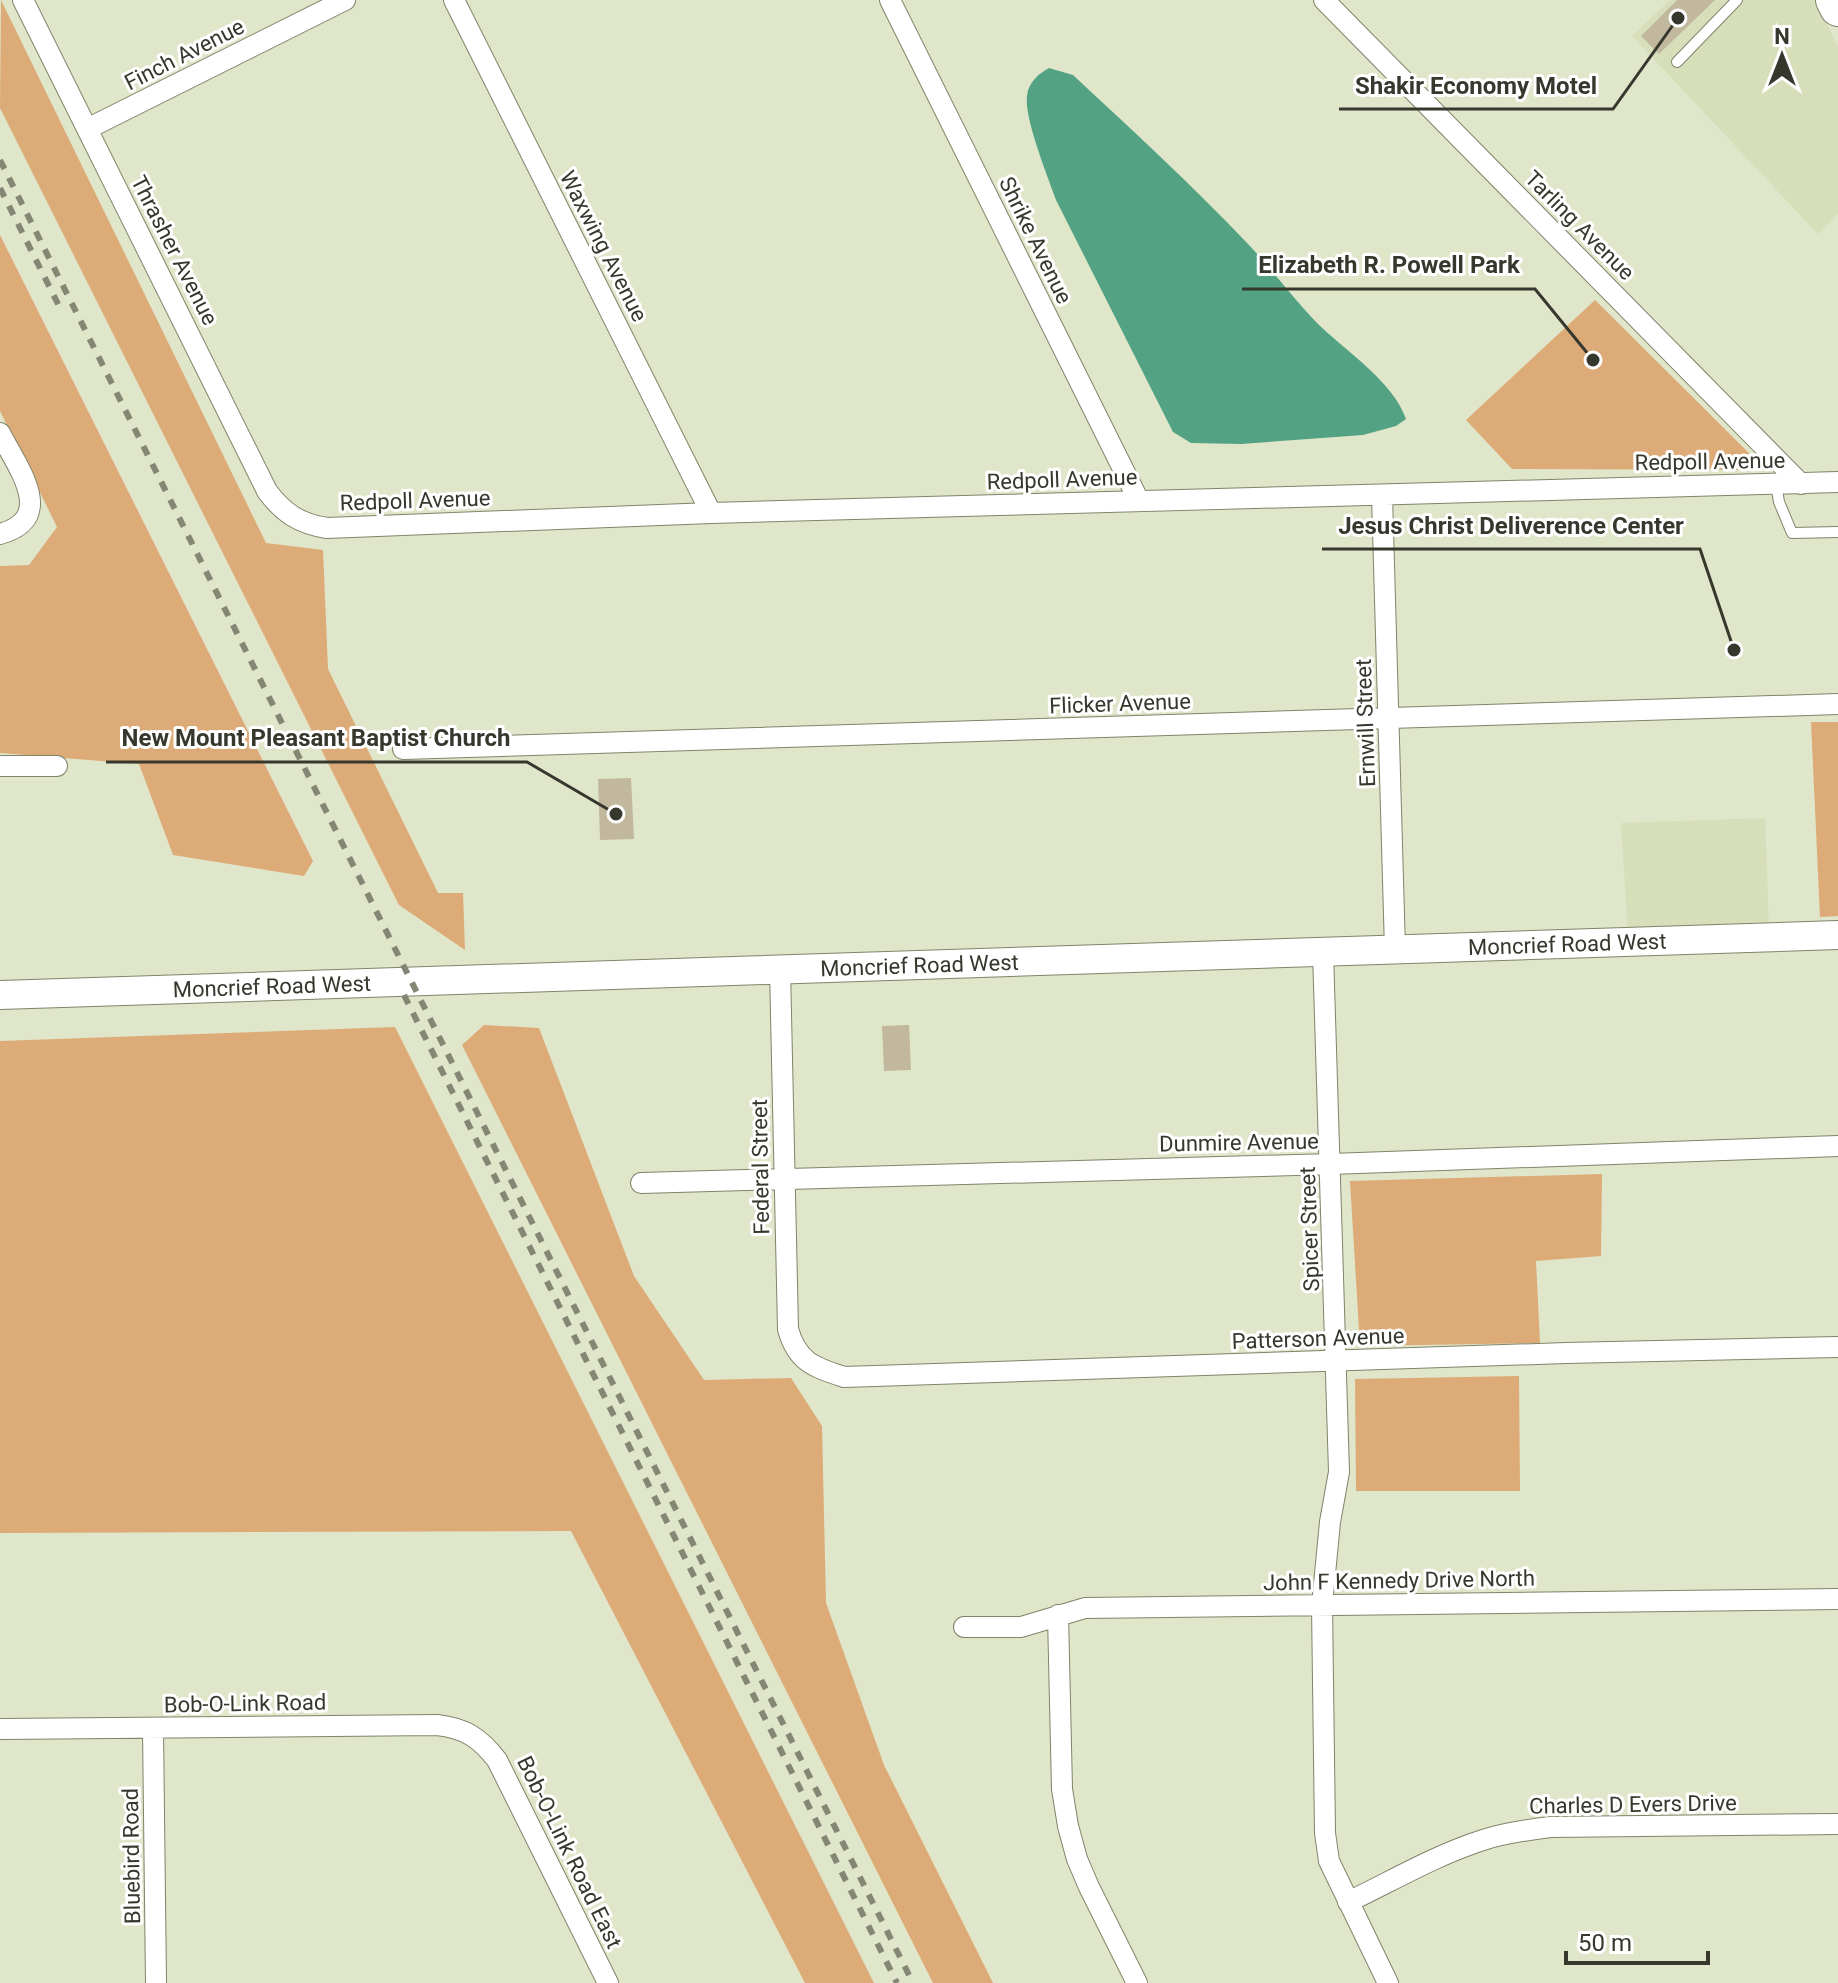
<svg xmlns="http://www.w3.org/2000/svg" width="1838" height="1983" viewBox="0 0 1838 1983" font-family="Roboto,sans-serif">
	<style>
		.built { fill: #d7deba }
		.green { fill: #ddab77 }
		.water { fill: #53a283 }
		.building { fill: #c1b89d }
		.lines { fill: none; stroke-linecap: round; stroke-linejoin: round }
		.lane-casing { stroke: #7f846a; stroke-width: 12 }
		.street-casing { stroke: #7f846a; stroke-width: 22 }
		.secondary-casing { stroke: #7f846a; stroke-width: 30 }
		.highway-casing { stroke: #7f846a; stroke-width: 38 }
		.lane { stroke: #fff; stroke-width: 10 }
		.street { stroke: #fff; stroke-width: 20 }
		.secondary { stroke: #fff; stroke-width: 28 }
		.highway { stroke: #fff; stroke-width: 36 }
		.rail { stroke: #838774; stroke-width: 6; stroke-dasharray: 10 10; stroke-linecap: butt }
		.labels { text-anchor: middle; stroke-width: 6; stroke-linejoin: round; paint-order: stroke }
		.street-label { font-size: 22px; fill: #36382d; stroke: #fff }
		.leader { fill: none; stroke: #36382d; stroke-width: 3 }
		.callout-dot { fill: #36382d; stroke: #fff; stroke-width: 3 }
		.callout-label { font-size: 24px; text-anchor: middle; font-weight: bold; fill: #36382d; stroke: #fff; stroke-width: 6; stroke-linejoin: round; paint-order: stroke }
	</style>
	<rect width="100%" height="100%" fill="#e0e6ca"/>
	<path class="built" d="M1670 0H1816L1838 47V213L1818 234 1632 36Z
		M1765 818 1769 929 1628 933 1621 823Z"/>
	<path class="green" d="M1 0 266 543 323 550 328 669 438 893H463L465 950 399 905 0 108Z
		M0 235 313 861 304 876 173 855 139 764 0 753V566L29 565 57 527 0 411Z
		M1595 300 1766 470 1512 469 1466 420Z
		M1811 722H1838V916L1820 917Z
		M484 1025 539 1028 634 1276 704 1380 791 1378 822 1426 826 1603 884 1765 993 1983H933L462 1045Z
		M395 1027 874 1983H805L571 1531 0 1533V1041Z
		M1602 1174 1601 1256 1536 1261 1540 1343 1360 1346 1350 1181Z
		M1519 1376 1520 1491H1356L1355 1379Z"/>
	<path class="water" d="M1049 68 1073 75C1132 130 1192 185 1248 244 1272 269 1292 297 1316 322 1344 350 1393 381 1406 419L1396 426 1363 435 1241 444 1191 443 1173 432 1056 200C1048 177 1024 118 1027 96 1028 83 1038 74 1049 68Z"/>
	<path class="building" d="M1677 0H1715L1659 54 1641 36Z
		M631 778 634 839 600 840 598 779Z
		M909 1025 911 1070 884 1071 882 1026Z"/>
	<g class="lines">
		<defs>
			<path id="lane" d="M1677 62 1737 0
				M1776 484 1779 502 1792 533 1838 532"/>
			<path id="street" d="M23 0 267 491C283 513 300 524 327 528L711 513 1838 482
				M454 0 711 513
				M890 0 1139 501
				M1324 0 1801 484
				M87 129 345 0
				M0 433C17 467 58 518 0 534
				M1382 495 1395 950
				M403 749 1838 704
				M0 766H57
				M1323 952 1339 1472 1330 1522 1322 1605 1325 1833 1329 1861 1388 1983
				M780 969 788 1329C797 1362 814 1367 844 1377L1566 1353 1838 1347
				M641 1183 1331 1164 1838 1146
				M1058 1615 1062 1789 1068 1826 1077 1859 1089 1887 1137 1983
				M964 1627H1021L1085 1608 1838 1599
				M153 1728 156 1983
				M0 1729 437 1725C465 1728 480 1738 497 1760L608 1983
				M1348 1902C1392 1881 1436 1855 1483 1840 1504 1833 1527 1830 1550 1827L1838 1824"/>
			<g id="secondary">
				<path id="s1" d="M0 995 1838 935"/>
			</g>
			<path id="highway" d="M1834 0 1838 8"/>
		</defs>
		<use href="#lane" class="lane-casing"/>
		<use href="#street" class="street-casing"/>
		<use href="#secondary" class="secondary-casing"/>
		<use href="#highway" class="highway-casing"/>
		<use href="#lane" class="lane"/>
		<use href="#street" class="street"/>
		<use href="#secondary" class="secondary"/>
		<use href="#highway" class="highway"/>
		<path class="rail" d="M0 160 913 1983
			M0 188 60 308
			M404 995 897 1983"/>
	</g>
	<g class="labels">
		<g class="street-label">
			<text transform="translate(184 54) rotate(-27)" y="8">Finch Avenue</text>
			<text transform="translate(1580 225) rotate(45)" y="8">Tarling Avenue</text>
			<text transform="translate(1036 240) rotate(64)" y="8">Shrike Avenue</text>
			<text transform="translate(604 246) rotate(63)" y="8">Waxwing Avenue</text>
			<text transform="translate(175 250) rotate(63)" y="8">Thrasher Avenue</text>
			<text transform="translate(1710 461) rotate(-1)" y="8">Redpoll Avenue</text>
			<text transform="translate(1062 479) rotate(-2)" y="8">Redpoll Avenue</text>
			<text transform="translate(415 500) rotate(-2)" y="8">Redpoll Avenue</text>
			<text transform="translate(1120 703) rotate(-2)" y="8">Flicker Avenue</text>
			<text transform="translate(1365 723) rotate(-92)" y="8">Ernwill Street</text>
			<text dy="8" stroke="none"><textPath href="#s1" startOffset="1568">Moncrief Road West</textPath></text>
			<text dy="8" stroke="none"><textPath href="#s1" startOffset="920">Moncrief Road West</textPath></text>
			<text dy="8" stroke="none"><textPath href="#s1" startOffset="272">Moncrief Road West</textPath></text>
			<text transform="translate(1239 1142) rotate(-1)" y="8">Dunmire Avenue</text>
			<text transform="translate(760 1167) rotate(-91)" y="8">Federal Street</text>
			<text transform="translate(1309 1229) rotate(-92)" y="8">Spicer Street</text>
			<text transform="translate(1318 1338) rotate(-2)" y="8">Patterson Avenue</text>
			<text transform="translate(1399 1580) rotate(-1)" y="8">John F Kennedy Drive North</text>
			<text transform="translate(245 1703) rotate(-1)" y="8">Bob-O-Link Road</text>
			<text transform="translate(1633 1804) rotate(-1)" y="8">Charles D Evers Drive</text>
			<text transform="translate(570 1852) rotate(64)" y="8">Bob-O-Link Road East</text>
			<text transform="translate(131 1856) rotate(-91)" y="8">Bluebird Road</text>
		</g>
	</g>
	<path class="leader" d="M1678 18L1613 109H1339M1593 360L1535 289H1242M1734 650L1700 549H1322M616 814L527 762H106"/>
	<g class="callout-dot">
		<circle cx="1678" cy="18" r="8"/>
		<circle cx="1593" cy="360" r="8"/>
		<circle cx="1734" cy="650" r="8"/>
		<circle cx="616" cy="814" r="8"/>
	</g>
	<g class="callout-label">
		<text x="1476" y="94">Shakir Economy Motel</text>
		<text x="1389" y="273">Elizabeth R. Powell Park</text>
		<text x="1511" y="534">Jesus Christ Deliverence Center</text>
		<text x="316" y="746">New Mount Pleasant Baptist Church</text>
	</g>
	<g transform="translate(1782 56)" stroke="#ffffff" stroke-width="6" paint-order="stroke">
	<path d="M0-6L14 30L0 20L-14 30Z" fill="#36382d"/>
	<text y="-12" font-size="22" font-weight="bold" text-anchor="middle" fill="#36382d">N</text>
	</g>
	<path d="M1566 1951v12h142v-12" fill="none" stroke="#36382d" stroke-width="4"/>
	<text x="1578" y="1951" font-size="24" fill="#36382d" stroke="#ffffff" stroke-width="6" paint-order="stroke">50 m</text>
</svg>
